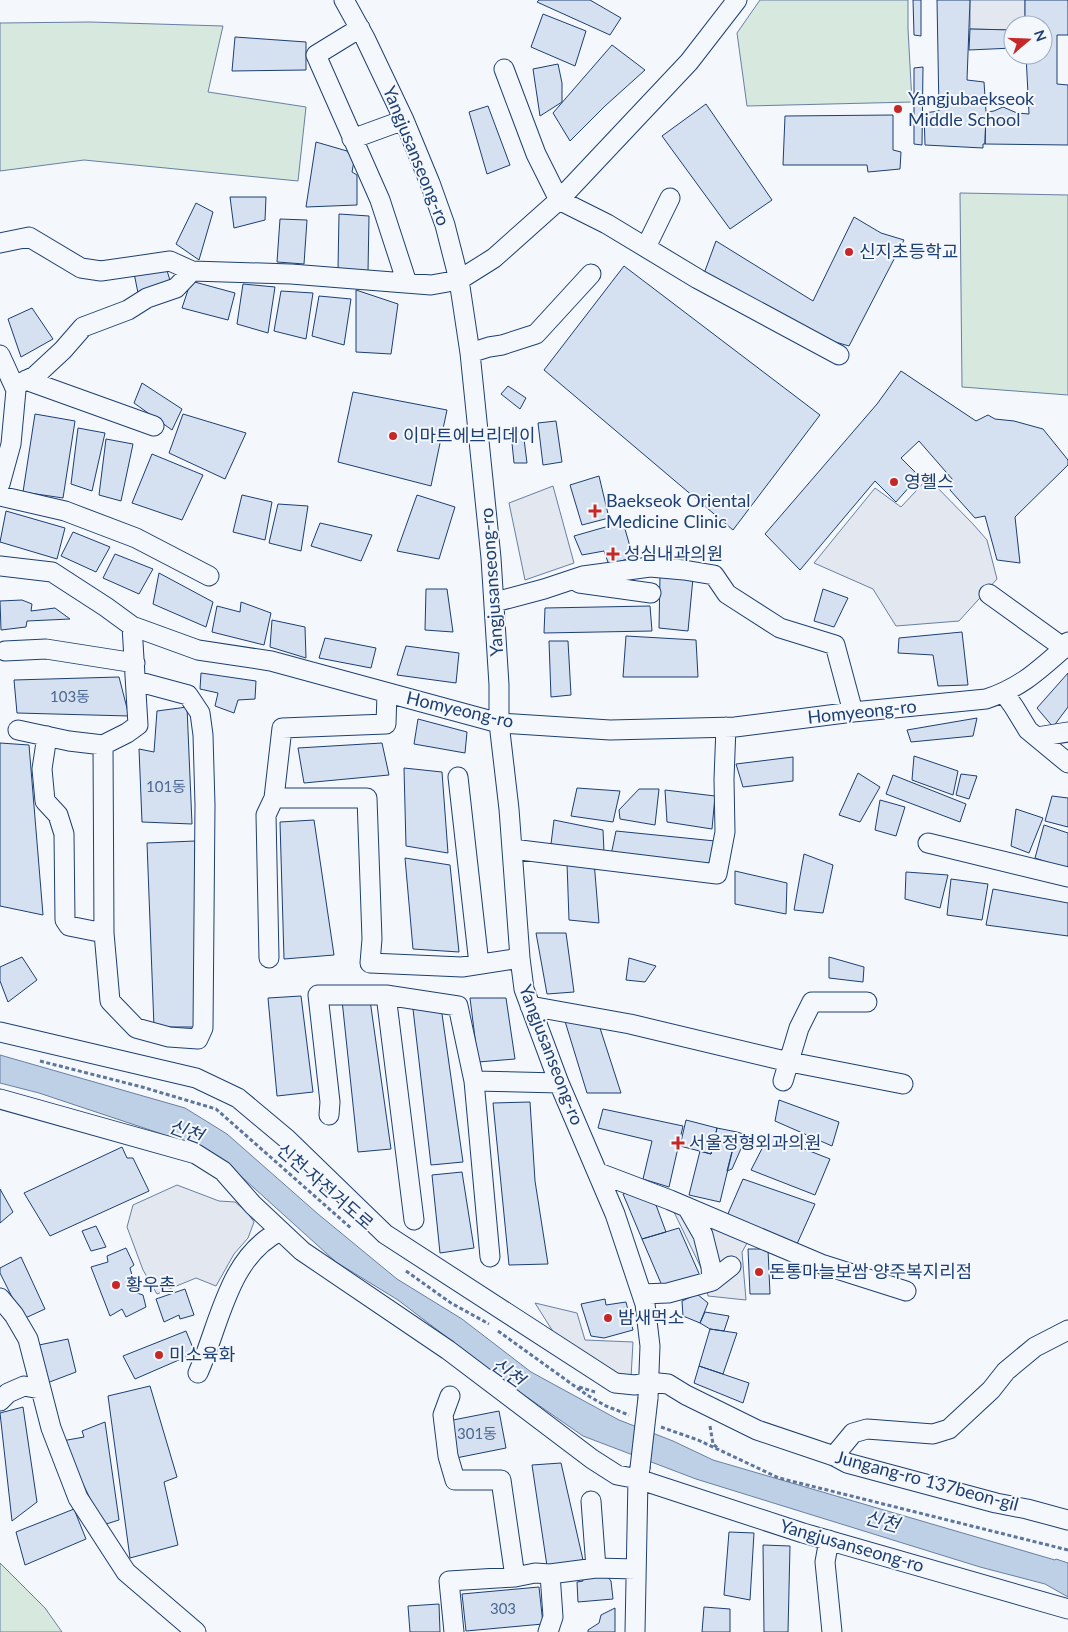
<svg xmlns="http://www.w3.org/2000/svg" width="1068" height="1632" viewBox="0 0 1068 1632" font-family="Lato,'Noto Sans KR',sans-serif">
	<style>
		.green { fill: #d7e8df; stroke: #687fa3 }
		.parking { fill: #e3e8f0; stroke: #687fa3 }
		.water { fill: #bed0e5; stroke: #687fa3 }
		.building { fill: #d5e0f0; stroke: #1d3f73 }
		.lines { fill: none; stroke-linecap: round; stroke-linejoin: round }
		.minor-casing { stroke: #1d3f73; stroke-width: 21 }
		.path { stroke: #5e769c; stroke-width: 3; stroke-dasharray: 4 2.5; stroke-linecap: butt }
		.minor { stroke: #f4f7fb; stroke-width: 19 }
		.minor-bridge-casing { stroke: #1d3f73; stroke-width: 21; stroke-linecap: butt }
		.minor-bridge { stroke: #f4f7fb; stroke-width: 19 }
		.poi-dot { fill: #c62828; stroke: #f4f7fb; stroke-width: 2 }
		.labels { text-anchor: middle; stroke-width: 4; stroke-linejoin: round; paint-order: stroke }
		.number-label { font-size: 15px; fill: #4b6792 }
		.poi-label { font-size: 18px; fill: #1d3f73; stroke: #f4f7fb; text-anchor: start }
		.street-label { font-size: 18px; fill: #1d3f73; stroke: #f4f7fb }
		.water-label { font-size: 19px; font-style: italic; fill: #1d3f73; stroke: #f4f7fb }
	</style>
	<rect width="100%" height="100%" fill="#f4f7fb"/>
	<path class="green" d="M760 0H908V29L912 102 747 106 737 33Z
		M90 22 223 26 208 92 306 107 298 181 84 160 0 171V23Z
		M960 193 1068 195V395L962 387Z
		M0 1563 45 1608 62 1632H0Z"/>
	<path class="parking" d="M970 0H1025V25H1013V30L970 29Z
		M928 478 973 524 987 540 997 579 959 621 896 626 873 589 814 563 875 488 901 507Z
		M553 486 574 563 525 580 509 503Z
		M177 1185 219 1201 235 1202 247 1212 254 1222 248 1238 234 1254 216 1286 196 1278 157 1294 143 1270 127 1227 133 1205Z
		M673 1210 750 1238 742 1252 746 1300 708 1296 704 1274Z
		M535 1303 577 1313 585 1340 633 1342 631 1378 611 1371 564 1349Z"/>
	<path class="water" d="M0 1055 185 1108 227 1134 318 1214 397 1279 462 1319 531 1372 619 1420 673 1441 713 1460 1055 1560 1056 1559 1068 1563V1597L1045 1584 980 1567 696 1479 583 1436 511 1386 398 1300 336 1262 223 1160 174 1138 39 1093 0 1083Z"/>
	<path class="building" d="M539 0H590L621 18 610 35 537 2Z
		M913 0H921V36L914 35Z
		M937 0H970L967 80 984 82 986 112 985 144H983V148L925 145 924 113 939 111Z
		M1025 0H1068V35H1057V84L1068 85V145L985 144 986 112 994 111 1003 107 1017 113 1029 114 1026 55H1043V25H1025Z
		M543 14 586 31 575 66 531 47Z
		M970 29 1013 30V48L969 50Z
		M235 37 306 42V70L232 71Z
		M612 45 645 70 605 106 570 141 553 113Z
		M558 64 562 83V102L540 116 533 69Z
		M923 67 922 145 914 144V68Z
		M706 104 772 200 730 229 662 136Z
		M488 106 510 165 487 174 469 112Z
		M893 115V150L901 152 900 169 868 172 867 165H783L785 116Z
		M316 142 347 151 354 161 352 172 357 175V205L306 207Z
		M230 197H266L265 220 234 228Z
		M196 203 213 212 199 260 176 244Z
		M339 214 369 216 368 272 338 270Z
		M854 217 881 233 904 240 849 346 811 335 702 279 716 241 813 301Z
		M280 219 307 220 304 264 277 262Z
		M624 266 820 415 733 530 544 370Z
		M166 267 171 284 138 293 134 273Z
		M191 281 235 293 228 320 182 308Z
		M243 284 275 287 268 333 237 324Z
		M356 290 398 304 391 354 356 352Z
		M281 291 313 293 306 339 274 331Z
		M319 296 351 299 344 345 312 336Z
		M32 308 53 339 21 357 8 319Z
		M901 371 976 421 988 415 995 419 1014 421 1043 429 1068 460V465L1015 517 1020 563 997 560 985 516 975 518 950 490 953 480 919 441 901 458 919 476 896 502 875 481 800 570 765 534 877 404Z
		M142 383 182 409 172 430 134 403Z
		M508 386 526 398 520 409 501 394Z
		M353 392 447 410 431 486 338 462Z
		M35 414 75 421 63 498 23 492Z
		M183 414 246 433 225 479 169 453Z
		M556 421 562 462 543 465 538 423Z
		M78 428 105 433 92 491 71 484Z
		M523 431 527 463H514L511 433Z
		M106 439 133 444 121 501 99 495Z
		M152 454 203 475 182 520 132 503Z
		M599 476 609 518 582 525 570 485Z
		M242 495 272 502 265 540 233 532Z
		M417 495 455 507 439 559 397 551Z
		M278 504 308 506 301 551 269 543Z
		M6 511 65 528 57 559 0 542Z
		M623 522 633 557 609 565 604 551 582 555 574 536Z
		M320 523 372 535 361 561 311 546Z
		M73 532 110 547 96 572 61 556Z
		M115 554 153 569 139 594 103 578Z
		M159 573 213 602 206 627 153 604Z
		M660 575 693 578 688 631 659 628Z
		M426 589H447L453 632 425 630Z
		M823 589 848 598 834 627 814 621Z
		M22 600 32 604 31 611 55 608 70 619 27 621 26 627 1 630 0 601Z
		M241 602 271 613 264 645 212 632 217 606 240 612Z
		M650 606 652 631 544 633 545 608Z
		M272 620 305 627 306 658 270 647Z
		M962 632 968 685 938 686 933 655 898 653 899 638Z
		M626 636 696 640 698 677H623Z
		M325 638 376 648 371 668 319 658Z
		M549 641H568L571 695 551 697Z
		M406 646 459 653 456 683 397 675Z
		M201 673 256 681 255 699 238 700 234 713 215 706 218 693 200 689Z
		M1068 673V707L1053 727 1037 708Z
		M119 677 129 716 17 713 14 680Z
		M187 707 192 824 142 822 139 749 154 752 157 711Z
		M977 718 973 736 911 742 907 730Z
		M418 719 467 732 465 753 414 744Z
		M0 743 29 745 43 915 0 906Z
		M382 743 389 775 304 783 298 748Z
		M914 756 958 771 953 795 912 780Z
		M793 757V781L743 787 736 764Z
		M404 768 442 772 448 853 406 846Z
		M858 773 880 787 860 822 839 815Z
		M961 774 977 776 969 799 956 795Z
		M893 775 966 804 960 822 886 794Z
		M577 788 620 791 613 822 571 816Z
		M639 789H659L655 825 620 819 619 810Z
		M665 790 715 796 712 829 667 822Z
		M1052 796 1068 798V827L1045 821Z
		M880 800 905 807 896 836 875 830Z
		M1016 809 1043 818 1029 853 1011 846Z
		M314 820 334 955 284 959 280 822Z
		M554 820 603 830 604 852 551 844Z
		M1044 825 1068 833V869L1035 858Z
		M616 831 715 841 713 865 611 855Z
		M195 841 196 1027H154L147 843Z
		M804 854 833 865 823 913 794 910Z
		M405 858 450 865 459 952 413 949Z
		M594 861 599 923 569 920 567 863Z
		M735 871 787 883 786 914 735 904Z
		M906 872 948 875 940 908 905 899Z
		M951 879 988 884 982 920 947 915Z
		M993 889 1068 903V936L986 925Z
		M536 933H566L574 992 547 994Z
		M22 957 37 980 8 1002 0 981V967Z
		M829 957 864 967 863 982 829 978Z
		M629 958 656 966 645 982 626 980Z
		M301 996 313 1092 277 1096 268 998Z
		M470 998H506L515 1059 478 1062Z
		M342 1000H370L391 1149 358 1152Z
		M441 1007 463 1162 431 1165 413 1009Z
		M564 1018 599 1025 621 1093H587Z
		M779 1100 839 1122 832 1146 775 1121Z
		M530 1102 535 1181 548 1264 509 1265 493 1103Z
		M603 1109 683 1126 669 1187 643 1179 652 1141 598 1128Z
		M686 1120 717 1128 711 1154 680 1146Z
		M717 1128 737 1132 720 1202 689 1195 700 1151 711 1154Z
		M737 1132 747 1135 732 1169 727 1171Z
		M769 1135 830 1159 815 1195 751 1170Z
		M122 1147 127 1158H133L149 1191 50 1236 24 1193Z
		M462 1172 474 1248 440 1253 432 1175Z
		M743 1179 815 1204 797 1244 727 1216Z
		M0 1189 13 1212 0 1223Z
		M630 1192 656 1205 666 1232 642 1239 623 1194Z
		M96 1226 106 1247 91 1251 82 1231Z
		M679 1228 701 1278 663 1288 642 1239Z
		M126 1248 134 1265 130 1268 137 1293 143 1295 146 1307 126 1317 122 1309 110 1316 91 1267 108 1262 107 1256Z
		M748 1249H768L770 1294H750Z
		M21 1257 45 1309 23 1319 0 1273V1268Z
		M185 1289 194 1315 180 1319 179 1315 164 1322 156 1299Z
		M697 1294 708 1303 700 1323 683 1316 682 1301Z
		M605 1299 606 1305 626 1302 633 1330 604 1338 591 1336 581 1304Z
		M705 1312 729 1316 724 1331 710 1329 700 1323Z
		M710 1329 737 1333 723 1374 699 1366Z
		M186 1331 195 1353 135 1379 123 1356Z
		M68 1339 76 1372 47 1383 39 1345Z
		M699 1366 749 1383 743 1403 694 1383Z
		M150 1386 177 1477 164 1482 178 1545 130 1558 108 1396Z
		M23 1407 37 1502 12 1521 0 1413Z
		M499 1411 506 1448 456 1458 448 1421Z
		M105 1422 119 1520 103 1525 62 1441 84 1437 82 1431Z
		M561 1463 583 1560 547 1566 532 1465Z
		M74 1509 86 1539 25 1565 16 1532Z
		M729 1532 754 1533 750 1600 724 1595Z
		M763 1545 790 1546 788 1632H764Z
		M606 1575 611 1581 613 1599 578 1602 577 1582 583 1581 582 1577Z
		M539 1587 543 1624 466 1631 462 1594Z
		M439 1604 440 1632H410L408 1606Z
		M704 1607 730 1609V1632H702Z
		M615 1608V1632H588V1630L599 1623 601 1615Z"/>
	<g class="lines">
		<defs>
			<path id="minor" d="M344 0 365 38 404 120 430 183 445 225 459 280 470 353 491 558 499 685V723L509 809 520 958 524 989 559 1083 615 1214 645 1304 650 1346 648 1398
				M360 28 316 55 380 200 407 283
				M504 69 536 154 559 200 607 224 698 279 839 355
				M352 139 404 120
				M0 243 29 237 81 268 101 271 170 261 192 271 291 274 431 285 459 280 494 258 559 200 689 62 737 0
				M646 247 670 198
				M470 353 489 347 502 345 536 334 591 274
				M0 355 16 390 11 444 0 484
				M26 380 154 426
				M14 386 35 376 63 350 83 327 128 310 147 298 176 288 192 271
				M0 496 65 511 136 538 209 576
				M0 566 52 572 106 607 132 626 198 650 271 661 499 723 610 730 735 727 853 712 986 699C1020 688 1038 671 1064 648L1068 642
				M579 583 651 593
				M989 594 1064 648
				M495 602 544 589 583 576 650 567 684 570 714 575 727 594 780 628 835 645 853 712
				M5 651 46 649 135 663
				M387 693 386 724 282 728 274 798H367L372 939 370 963 462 967 520 958
				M1004 693 1014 707 1028 730 1068 763
				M18 730 69 741 103 745 127 733 138 725 132 626
				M47 736 42 769 45 801 58 815 64 834 65 920 69 926 104 933
				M1037 737 1068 732
				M103 745 104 933 110 1001 136 1028 169 1037 198 1039 203 1028 205 805 203 735 200 713 188 695 136 681
				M458 777 479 964
				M928 843 1068 877
				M512 849 717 874 725 832 724 779 726 727
				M269 958 266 815 274 798
				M386 995 414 1220
				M530 1006 630 1024 785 1061 903 1084
				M0 1032 196 1078 238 1098 287 1139 385 1234 615 1383 635 1385 649 1382 668 1384 686 1395 757 1430 834 1456 847 1463 996 1503 1027 1509 1068 1520
				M474 1081 490 1257
				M783 1081 799 1028 812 1002H867
				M0 1099 196 1154 223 1171 253 1205 302 1251 448 1350 592 1459 617 1475 638 1479 803 1533 1068 1609
				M329 1115 330 1102 318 995H386L458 1006 474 1081 559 1083
				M599 1173 670 1200 821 1264 906 1291
				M712 1281 731 1266
				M642 1294 668 1293 712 1281 711 1267 703 1235 687 1207
				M0 1298 14 1315 28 1339 51 1428 78 1498 126 1572 196 1632
				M198 1373C220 1324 228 1257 280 1231
				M450 1396 443 1415 448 1456 455 1480H501L515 1577
				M0 1401 8 1393 24 1386 40 1389
				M834 1456 853 1433 867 1429 933 1434 949 1429 991 1390 1006 1371 1035 1347 1068 1330
				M591 1501 596 1568
				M829 1540 825 1562 832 1632
				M454 1632 449 1581 515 1577 535 1573 550 1574 596 1568 636 1569
				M548 1632 553 1617 550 1574
				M635 1632 638 1479 640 1468"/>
		</defs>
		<use href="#minor" class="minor-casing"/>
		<path class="path" d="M40 1061 142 1087 216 1109 352 1229
			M406 1271 451 1303 489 1324
			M498 1331 587 1395 606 1406 629 1415
			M579 1387 595 1392
			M710 1426 713 1444 719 1449
			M661 1427 698 1440 779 1478 1068 1550"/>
		<use href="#minor" class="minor"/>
		<defs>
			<path id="minor-bridge" d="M640 1468 648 1398"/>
		</defs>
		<use href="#minor-bridge" class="minor-bridge-casing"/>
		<use href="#minor-bridge" class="minor-bridge"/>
	</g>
	<g class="poi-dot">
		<circle cx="898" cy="109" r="5"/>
		<circle cx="849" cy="252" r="5"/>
		<circle cx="393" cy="436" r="5"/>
		<circle cx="894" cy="482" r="5"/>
		<path d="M592.5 503.5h5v5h5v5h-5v5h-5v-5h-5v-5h5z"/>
		<path d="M610.5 546.5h5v5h5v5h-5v5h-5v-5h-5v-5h5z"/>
		<path d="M675.5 1135.5h5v5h5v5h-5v5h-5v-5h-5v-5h5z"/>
		<circle cx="759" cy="1272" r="5"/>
		<circle cx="116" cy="1285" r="5"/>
		<circle cx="608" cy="1318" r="5"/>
		<circle cx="159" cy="1355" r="5"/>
	</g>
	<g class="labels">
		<g class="number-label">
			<text x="70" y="702">103동</text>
			<text x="166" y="792">101동</text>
			<text x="477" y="1439">301동</text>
			<text x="503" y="1614">303</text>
		</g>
		<g class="poi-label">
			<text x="908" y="105">Yangjubaekseok<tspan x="908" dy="21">Middle School</tspan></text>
			<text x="859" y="258">신지초등학교</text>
			<text x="403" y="442">이마트에브리데이</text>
			<text x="904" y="488">영헬스</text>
			<text x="606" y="507">Baekseok Oriental<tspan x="606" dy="21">Medicine Clinic</tspan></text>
			<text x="624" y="560">성심내과의원</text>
			<text x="689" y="1149">서울정형외과의원</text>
			<text x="769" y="1278">돈통마늘보쌈 양주복지리점</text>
			<text x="126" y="1291">황우촌</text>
			<text x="618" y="1324">밤새먹소</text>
			<text x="169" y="1361">미소육화</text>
		</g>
		<g class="street-label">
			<text transform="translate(416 156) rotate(68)" y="6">Yangjusanseong-ro</text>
			<text transform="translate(492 582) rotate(-94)" y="6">Yangjusanseong-ro</text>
			<text transform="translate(460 710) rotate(13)" y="6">Homyeong-ro</text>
			<text transform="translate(862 712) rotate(-6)" y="6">Homyeong-ro</text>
			<text transform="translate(551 1055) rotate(69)" y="6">Yangjusanseong-ro</text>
			<text transform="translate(325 1187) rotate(41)" y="6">신천 자전거도로</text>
			<text transform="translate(927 1481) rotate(15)" y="6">Jungang-ro 137beon-gil</text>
			<text transform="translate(852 1546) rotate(16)" y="6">Yangjusanseong-ro</text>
		</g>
		<g class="water-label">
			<text transform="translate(186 1131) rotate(20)" y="7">신천</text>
			<text transform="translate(508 1372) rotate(36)" y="7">신천</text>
			<text transform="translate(882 1521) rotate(15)" y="7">신천</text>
		</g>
	</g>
	<g transform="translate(1028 40) rotate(71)"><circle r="24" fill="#f4f7fb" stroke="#9eadc5"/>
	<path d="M0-4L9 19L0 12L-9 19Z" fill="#c62828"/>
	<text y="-8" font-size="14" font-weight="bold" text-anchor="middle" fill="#1d3f73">N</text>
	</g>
</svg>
